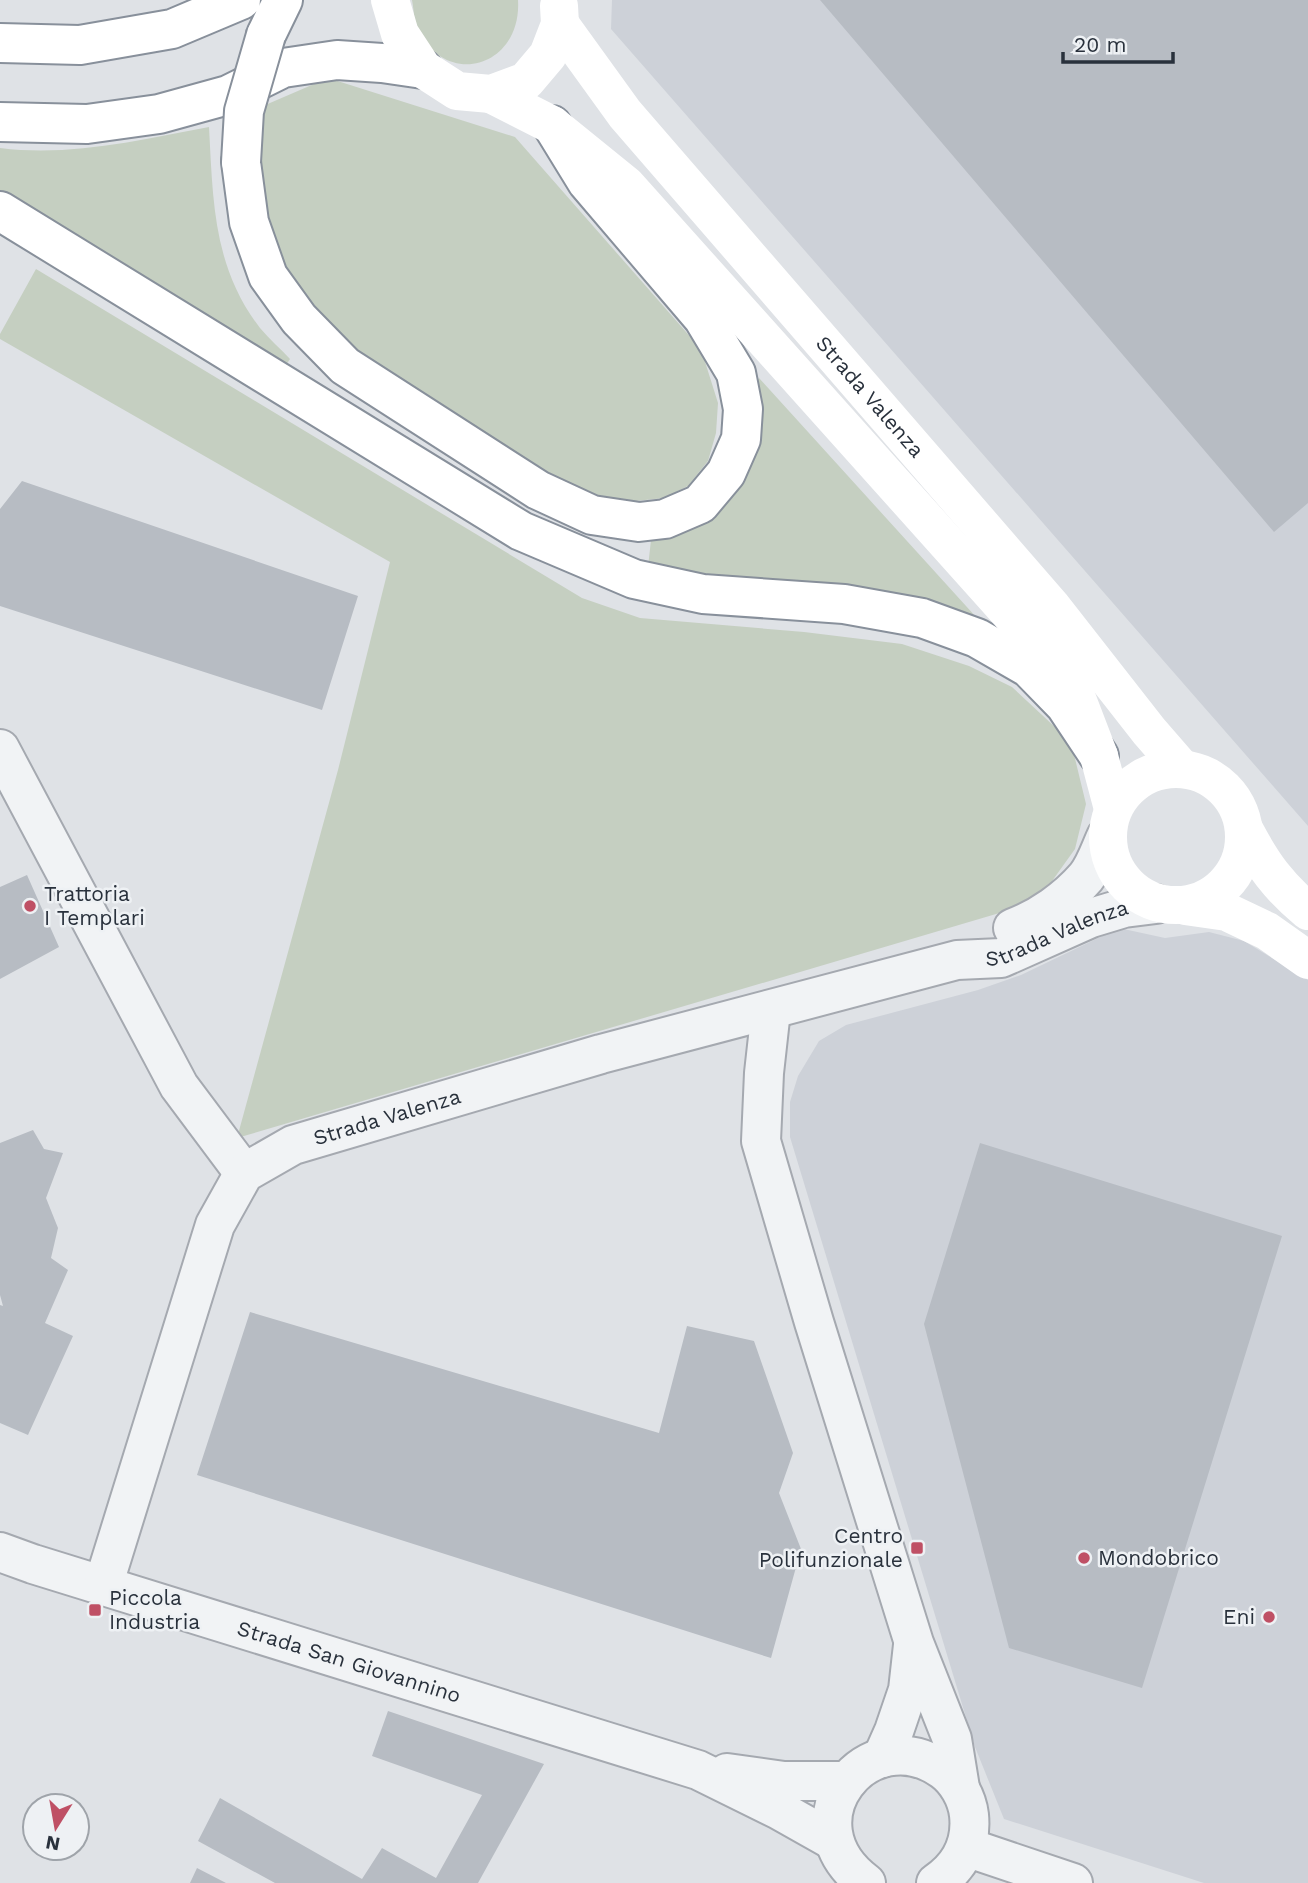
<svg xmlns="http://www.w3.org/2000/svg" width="1308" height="1883" viewBox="0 0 1308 1883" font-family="'Work Sans',sans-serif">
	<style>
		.built { fill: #cdd1d8 }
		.green { fill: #c5cfc1 }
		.building { fill: #b7bcc3 }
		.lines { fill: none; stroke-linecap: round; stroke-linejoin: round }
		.minor-casing { stroke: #a5a9b0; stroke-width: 42 }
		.trunk-casing { stroke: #88909b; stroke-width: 42 }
		.minor { stroke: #f1f3f5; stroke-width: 38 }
		.secondary { stroke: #fff; stroke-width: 38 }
		.trunk { stroke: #fff; stroke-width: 38 }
		.trunk-bridge-casing { stroke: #88909b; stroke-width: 42; stroke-linecap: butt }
		.trunk-bridge { stroke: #fff; stroke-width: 38 }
		.poi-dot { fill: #bf5065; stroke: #eef1f4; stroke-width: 2.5 }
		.labels { text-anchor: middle; stroke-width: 5; stroke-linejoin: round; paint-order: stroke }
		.street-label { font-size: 21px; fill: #29313c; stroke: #eef1f4 }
		.poi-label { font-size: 21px; fill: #29313c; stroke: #eef1f4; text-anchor: start }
	</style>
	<rect width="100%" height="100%" fill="#dfe2e6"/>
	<path class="built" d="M612 0H1308V826L611 29Z
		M1119 928 1165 938 1209 932 1244 941 1308 980V1883H1204L1004 1819 975 1747 790 1137V1102L798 1076 819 1041 846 1025 978 990 1021 975Z"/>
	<path class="green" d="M412 0H518C522 64 451 90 418 32 414 23 414 10 412 0Z
		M328 78 515 137 701 349 718 403 716 433 708 461 688 486 664 498 626 502 589 498 556 484 355 355 288 280 257 197 263 106Z
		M209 127C213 201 213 267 260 328 269 339 281 349 290 359L284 368 0 193V148C70 157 140 140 209 127Z
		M36 269 582 598 640 618 804 632 902 644 969 666 1012 687 1071 742 1086 804 1075 849 1037 902 237 1138 338 770 390 562 0 339V334Z
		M759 378 976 617 972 622 648 567 651 540 676 535 702 520 752 390Z"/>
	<path class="building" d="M820 0H1308V503L1274 532Z
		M22 481 358 596 322 710 0 606V509Z
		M27 875 59 947 0 979V887Z
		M33 1130 44 1149 63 1153 46 1198 58 1228 51 1258 68 1270 45 1323 73 1336 28 1435 0 1423V1305L3 1306 0 1295V1143Z
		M980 1143 1282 1236 1142 1688 1009 1648 924 1324Z
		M250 1312 659 1433 687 1326 754 1341 793 1453 779 1493 801 1549 771 1658 197 1475Z
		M388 1711 544 1764 478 1883H275L198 1841 220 1798 362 1879 382 1848 436 1878 482 1795 372 1756Z
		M197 1868 226 1883H190Z"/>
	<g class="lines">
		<defs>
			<g id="minor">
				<path d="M0 749 179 1086 244 1173"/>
				<path d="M1013 928C1040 918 1067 899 1086 877 1095 866 1100 850 1106 837"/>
				<path d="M771 1010 764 1073 761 1141 814 1322 914 1643 952 1739 960 1788"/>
				<path id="s1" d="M0 1552 33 1564 698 1770 779 1810 834 1841"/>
				<path id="s2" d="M103 1586 215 1225 244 1173 293 1145 601 1054 957 960 1001 958 1091 918 1124 908 1156 904"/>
				<path d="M882 1758 894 1731 908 1690 913 1645"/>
				<path d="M727 1773 784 1781H847"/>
				<path d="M966 1847 1073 1883"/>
				<path d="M866 1883C784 1822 868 1717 943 1770 957 1780 967 1798 969 1815 972 1844 960 1867 936 1883"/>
			</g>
			<path id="trunk" d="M266 35 283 0
				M0 43 80 45 172 29 241 0
				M0 122 87 124 159 114 228 95 283 68 337 60 382 63 423 69
				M241 162 249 222 268 276 299 319 345 366 538 490 592 515 639 522 665 519 700 504 726 473 741 439 743 409 736 373 703 318 587 182 552 125
				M0 211 521 531 634 579 703 594 844 604 922 618 977 638 1029 668 1065 705 1099 756"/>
		</defs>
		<use href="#minor" class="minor-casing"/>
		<use href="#trunk" class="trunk-casing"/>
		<use href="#minor" class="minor"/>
		<g class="secondary">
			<path d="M390 0 400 34 423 69 457 91 491 94 526 81 548 55 560 24 559 6"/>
			<path id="s3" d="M560 24 625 114 1052 607 1149 731 1182 769"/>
			<path d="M491 94 552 125 626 185 1039 646 1076 696 1099 756 1113 809"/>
			<circle cx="1176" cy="837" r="68"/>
			<path d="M1245 831C1263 865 1278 886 1308 911"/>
			<path d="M1185 906 1227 912 1267 931 1308 960"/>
		</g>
		<use href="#trunk" class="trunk"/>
		<defs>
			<path id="trunk-bridge" d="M241 162 244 111 266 35"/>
		</defs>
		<use href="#trunk-bridge" class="trunk-bridge-casing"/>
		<use href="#trunk-bridge" class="trunk-bridge"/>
	</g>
	<g class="poi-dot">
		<circle cx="30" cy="906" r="7"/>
		<rect x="910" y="1541" width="14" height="14" rx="3.5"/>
		<circle cx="1084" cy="1558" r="7"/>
		<rect x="88" y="1603" width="14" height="14" rx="3.5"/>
		<circle cx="1269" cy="1617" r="7"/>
	</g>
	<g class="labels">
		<g class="street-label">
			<text dy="7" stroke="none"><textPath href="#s3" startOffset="485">Strada Valenza</textPath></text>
			<text dy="7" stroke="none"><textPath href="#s2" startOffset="1288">Strada Valenza</textPath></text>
			<text dy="7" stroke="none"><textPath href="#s2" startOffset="592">Strada Valenza</textPath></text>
			<text dy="7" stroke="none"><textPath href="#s1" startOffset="366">Strada San Giovannino</textPath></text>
		</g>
		<g class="poi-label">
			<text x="44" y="901">Trattoria<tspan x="44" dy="24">I Templari</tspan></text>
			<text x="903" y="1543" text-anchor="end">Centro<tspan x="903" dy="24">Polifunzionale</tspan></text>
			<text x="1098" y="1565">Mondobrico</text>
			<text x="109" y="1605">Piccola<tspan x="109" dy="24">Industria</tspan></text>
			<text x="1255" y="1624" text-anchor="end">Eni</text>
		</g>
	</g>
	<g transform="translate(56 1827) rotate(191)"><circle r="33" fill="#eef1f4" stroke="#9fa4aa" stroke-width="2"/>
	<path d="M0-5L12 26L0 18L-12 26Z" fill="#bf5065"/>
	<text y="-10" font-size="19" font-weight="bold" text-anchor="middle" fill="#29313c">N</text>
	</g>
	<path d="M1063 52v10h110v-10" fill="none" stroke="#29313c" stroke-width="3.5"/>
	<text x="1074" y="52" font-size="21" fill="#29313c" stroke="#eef1f4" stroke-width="5" paint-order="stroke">20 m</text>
</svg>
